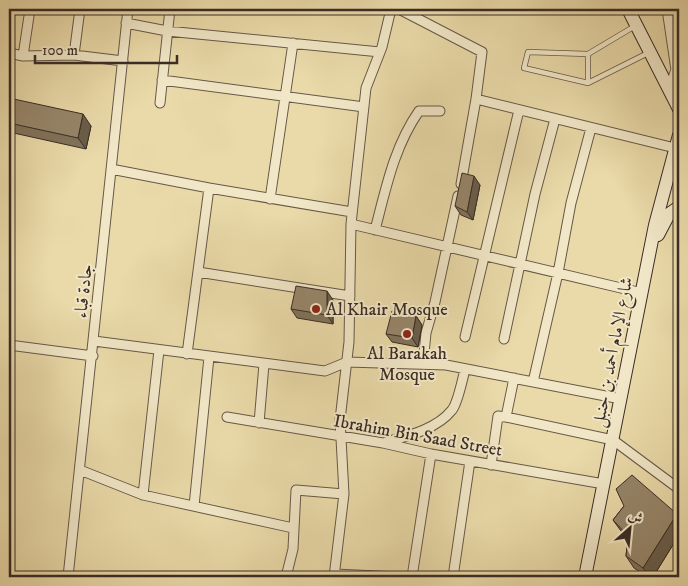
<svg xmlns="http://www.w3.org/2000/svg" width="688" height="586" viewBox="0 0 688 586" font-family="'IM FELL DW Pica',Amiri,serif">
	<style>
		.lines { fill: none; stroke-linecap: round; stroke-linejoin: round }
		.lane-casing { stroke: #665847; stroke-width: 6 }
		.street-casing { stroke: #665847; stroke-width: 11 }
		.secondary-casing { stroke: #3a2c26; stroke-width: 14 }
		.lane { stroke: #f1e7c7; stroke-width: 4.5 }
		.street { stroke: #f1e7c7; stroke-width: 9 }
		.secondary { stroke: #f1e7c7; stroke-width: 12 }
		.wall { fill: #81735b; stroke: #3a2c26 }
		.shaded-wall { fill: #695e4a; stroke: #3a2c26 }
		.building { fill: #96866a; stroke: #3a2c26 }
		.poi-dot { fill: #8f2418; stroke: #f1e7c7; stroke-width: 2 }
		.labels { text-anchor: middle; stroke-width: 4; stroke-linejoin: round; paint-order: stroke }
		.street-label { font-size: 18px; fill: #3a2c26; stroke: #f1e7c7 }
		.poi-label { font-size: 18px; fill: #3a2c26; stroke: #f1e7c7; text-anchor: start }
	</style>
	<rect width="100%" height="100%" fill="#eadaa9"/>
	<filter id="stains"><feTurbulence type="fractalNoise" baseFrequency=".004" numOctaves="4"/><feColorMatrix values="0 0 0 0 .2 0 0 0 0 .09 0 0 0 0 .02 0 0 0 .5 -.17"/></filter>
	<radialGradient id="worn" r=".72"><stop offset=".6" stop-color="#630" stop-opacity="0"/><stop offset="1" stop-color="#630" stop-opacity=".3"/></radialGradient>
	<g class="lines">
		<defs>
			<path id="lane" d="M635 26 588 54 528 52 524 68 588 83 648 53
				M588 54V83"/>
			<path id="street" d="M399 9 482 52 476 99 461 184
				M667 9 676 70
				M668 15 679 13
				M126 23 167 31 380 52
				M9 53 23 56 74 55 123 61
				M74 55 80 9
				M23 56 29 16
				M162 80 364 107
				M674 95C673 85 671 74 679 67
				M476 99 675 148
				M160 103 170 9
				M111 169 209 188 352 212
				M270 199 293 43
				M351 224 642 293
				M375 230C386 188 394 147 419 111H440
				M198 272 350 296
				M465 337 519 110
				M504 339 535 194 555 119
				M94 341 325 371 347 362 446 365 621 399
				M9 345 93 356
				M187 354 209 188
				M423 364 426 333 435 302 458 196
				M533 382 558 273 571 203 591 128
				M227 417 383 443 431 454 604 484
				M506 417 613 440 679 489
				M259 423 264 364
				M386 442C408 436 437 429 452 410 457 404 463 378 465 369
				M491 465 498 416 506 417 514 378
				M80 470 143 495 293 528
				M143 495 159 350
				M194 506 209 357
				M335 574 399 577
				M68 577 128 9
				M286 577 293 549 296 490 344 494
				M334 577 344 494 340 420 349 342 351 224 366 88 382 47 391 9
				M412 577 431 454
				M453 577 470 461"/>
			<path id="secondary" d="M628 9 679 109
				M658 235 669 214 679 207
				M585 577 655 225 679 135"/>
		</defs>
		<use href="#lane" class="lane-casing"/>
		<use href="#street" class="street-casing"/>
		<use href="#secondary" class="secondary-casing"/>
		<use href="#lane" class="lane"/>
		<use href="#street" class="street"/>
		<use href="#secondary" class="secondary"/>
	</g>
	<path class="wall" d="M9 98 91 126 86 149 9 132Z
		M480 185 473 220 461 215 455 206Z
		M333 300V324L297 318 291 309Z
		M416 316 422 325 418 347 392 342 386 334Z
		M624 506 677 514 679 517V535L653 577H648L634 568 626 556 628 538 621 531 613 520Z"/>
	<path class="shaded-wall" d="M83 114 91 126 86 149 78 138Z
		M474 176 480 185 473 220 467 212Z
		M327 291 333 300V324L327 315Z
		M416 316 422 325 418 347 412 338Z
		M677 514 679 517V535L653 577H650L643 568Z"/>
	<path class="building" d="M9 98 83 114 78 138 9 123Z
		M462 173 474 176 467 212 455 206Z
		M296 286 327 291V315L291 309Z
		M392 311 416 316 412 338 386 334Z
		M632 475 677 514 643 568 626 556 628 536 613 520 624 506 616 489Z"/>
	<g class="poi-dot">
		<circle cx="316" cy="309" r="5"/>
		<circle cx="407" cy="334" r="5"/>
	</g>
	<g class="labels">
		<g class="street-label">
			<text transform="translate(83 291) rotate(-84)" y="6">جادة قباء</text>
			<text transform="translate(612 352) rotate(-79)" y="6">شارع الإمام أحمد بن حنبل</text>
			<text transform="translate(418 435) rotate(10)" y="6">Ibrahim Bin Saad Street</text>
		</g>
		<g class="poi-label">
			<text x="326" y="315">Al Khair Mosque</text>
			<text x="407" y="359" text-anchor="middle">Al Barakah<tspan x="407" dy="21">Mosque</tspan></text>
		</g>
	</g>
	<rect width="688" height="586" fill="none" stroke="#eadaa9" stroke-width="30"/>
	<rect x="10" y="10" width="668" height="566" fill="none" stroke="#3a2c26" stroke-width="2.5"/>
	<rect x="15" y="15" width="658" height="556" fill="none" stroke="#3a2c26"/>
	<g transform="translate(630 528) rotate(27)" stroke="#f1e7c7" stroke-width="4" paint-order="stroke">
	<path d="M0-4L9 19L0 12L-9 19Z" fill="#3a2c26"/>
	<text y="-8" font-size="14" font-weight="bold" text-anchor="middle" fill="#3a2c26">ش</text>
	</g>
	<path d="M35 55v8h142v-8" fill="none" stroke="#3a2c26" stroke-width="2.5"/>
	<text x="42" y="55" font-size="15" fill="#3a2c26" stroke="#f1e7c7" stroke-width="4" paint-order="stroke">100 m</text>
	<rect width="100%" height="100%" filter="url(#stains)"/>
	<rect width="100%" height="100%" fill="url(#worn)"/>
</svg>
